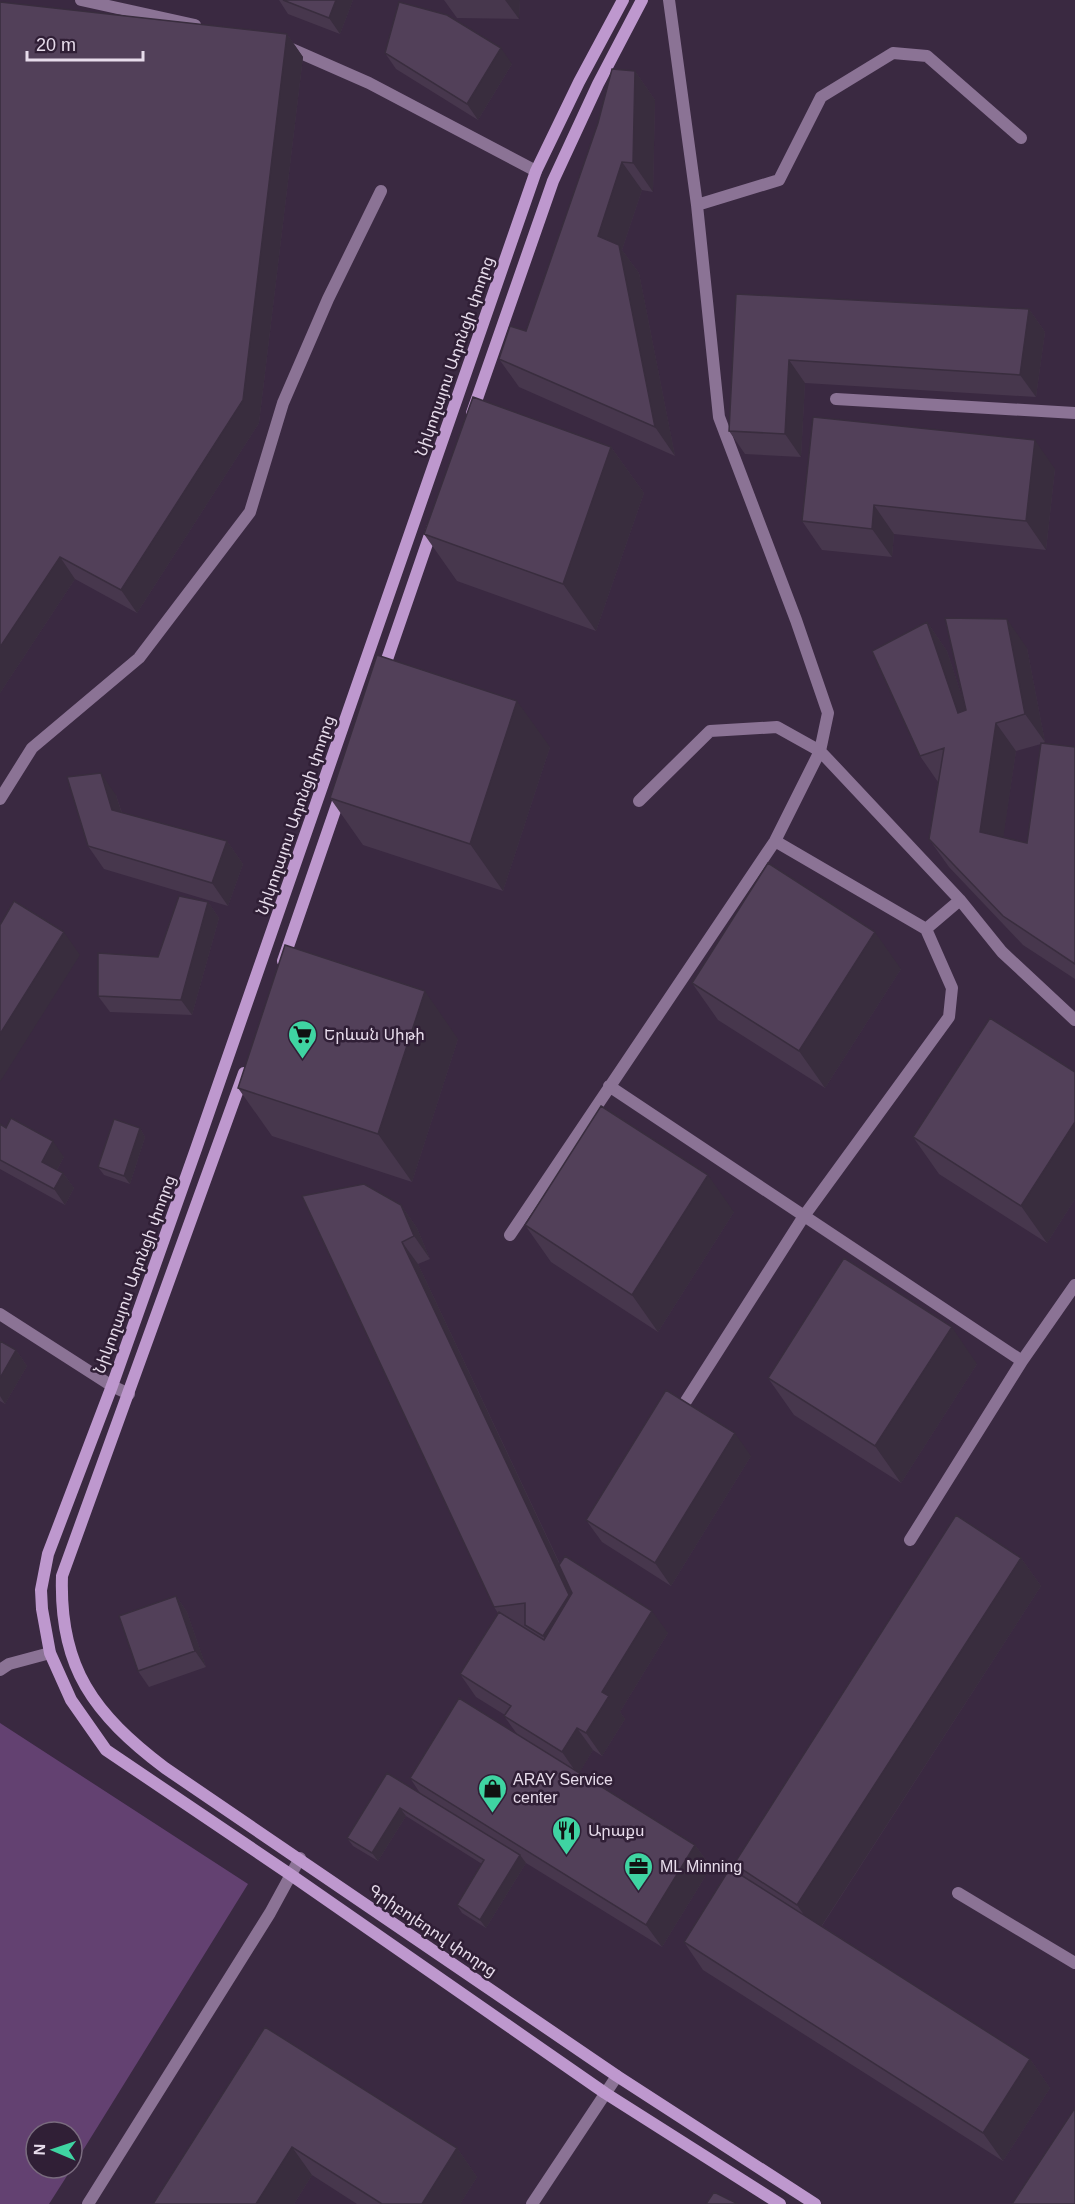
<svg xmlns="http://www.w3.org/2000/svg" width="1075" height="2204" viewBox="0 0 1075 2204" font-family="Arial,'Noto Sans Armenian',sans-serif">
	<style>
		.green { fill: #634171 }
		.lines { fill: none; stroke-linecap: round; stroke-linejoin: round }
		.lane { stroke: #8b7395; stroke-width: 12 }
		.secondary { stroke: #be98ce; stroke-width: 12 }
		.wall { fill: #47374d; fill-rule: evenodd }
		.shaded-wall { fill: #392d3e }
		.building { fill: #524059; stroke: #392d3e; stroke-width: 1.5 }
		.labels { text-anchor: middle; stroke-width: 5; stroke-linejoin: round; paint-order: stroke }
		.street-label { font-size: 16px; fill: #e7dceb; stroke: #301f36 }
		.poi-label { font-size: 16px; fill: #e7dceb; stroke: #301f36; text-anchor: start }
	</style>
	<rect width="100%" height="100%" fill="#3a2941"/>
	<path class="green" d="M0 1723 248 1884 72 2168V2132H36V2168H72L49 2204H0Z"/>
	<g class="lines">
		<path class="lane" d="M81 0 195 25
			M669 0 697 205 719 417 796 620 828 713 820 751 960 900 1002 952 1075 1020
			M287 47 369 83 536 171
			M697 205 779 180 821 97 893 53 927 56 1021 138
			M836 399 1075 413
			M0 799 32 748 139 658 250 512 283 403 328 299 381 191
			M926 929 960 900
			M609 1086 1022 1361
			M510 1235 775 841 820 751 777 727 710 731 639 801
			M0 1314 112 1386 129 1394
			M686 1401 804 1216 949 1017 952 988 926 929 775 841
			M910 1540 1022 1361 1075 1285
			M0 1670 9 1664 50 1653
			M958 1893 1075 1963
			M88 2204 270 1913 300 1858
			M532 2204 617 2076"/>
		<path class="secondary" d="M623 0 579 82 536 171 196 1149 112 1386 48 1554 41 1590 42 1609 50 1653 71 1700 106 1750 291 1875 605 2093 780 2204
			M472 413 553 181 598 84 642 0
			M383 671 433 526
			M283 961 341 793
			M244 1073 62 1576C59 1668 94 1714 165 1768L617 2076 815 2204"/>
	</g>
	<path class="wall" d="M279 0H353L340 34 288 14Z
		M444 0H520L519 19 457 18Z
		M0 2 287 34 303 57 259 423 137 613 75 579 0 693Z
		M385 53 512 64 478 120 396 69Z
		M635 71 655 100 653 192 642 190 622 250 639 273 675 456 519 387 499 359 526 331Z
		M736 294 1029 309 1045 332 1036 397 805 383 801 457 745 454 729 431Z
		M813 417 1055 469 1046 550 894 534 892 557 822 550 802 521Z
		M611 447 644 493 596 631 457 581 424 534Z
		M927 622 947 651 964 703 1027 648 1045 742 1043 743 1075 747V979L1023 945 949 867 929 839 938 782 920 756ZM1041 744 1027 843 1003 837 1016 751Z
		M550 747 503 891 363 845 330 798Z
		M116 795 122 813 227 841 243 864 228 906 104 869 88 846Z
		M208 902 219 918 192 1015 110 1012 98 996 158 957Z
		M901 969 825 1088 718 1020 692 983Z
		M458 1039 412 1182 272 1136 238 1088Z
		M1075 1072V1199L1047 1243 939 1174 913 1137Z
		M0 1124 64 1157 57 1170 63 1173 74 1188 65 1205 0 1169Z
		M140 1128 145 1137 130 1184 104 1175 98 1167Z
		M302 1196 401 1205 417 1228 430 1259 418 1264 560 1564 668 1633 620 1712 625 1719 602 1756 593 1750 579 1773 695 1845 711 1867 662 1947 526 1863 486 1928 462 1913 457 1905 482 1864 406 1816 378 1861 353 1846 347 1838 420 1793 410 1778 517 1734 504 1716 505 1715 476 1697 460 1674 498 1613 494 1607Z
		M734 1212 658 1332 551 1262 525 1225Z
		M0 1341 16 1350 27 1366 5 1404 0 1401Z
		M977 1364 901 1483 794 1415 768 1378Z
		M751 1456 671 1586 602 1542 586 1520Z
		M1021 1558 1041 1586 822 1926 1030 2059 1050 2088 1003 2161 703 1970 684 1942 740 1874 734 1864Z
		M176 1596 187 1612 206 1667 149 1687 138 1671Z
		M265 2027 457 2148 477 2177 460 2204H357L312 2175 294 2204Z"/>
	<path class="shaded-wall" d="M336 0H353L340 34 329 18Z
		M505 0H520L519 19Z
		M287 34 303 57 259 423 137 613 121 590Z
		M501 48 512 64 478 120 467 104Z
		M635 71 655 100 653 192 633 163Z
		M622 162 642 190 622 250 639 273 675 456 655 427 598 236Z
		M1029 309 1045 332 1036 397 1020 375Z
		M789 360 805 383 801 457 785 434Z
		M1035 440 1055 469 1046 550 1026 521Z
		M611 447 644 493 596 631 563 584Z
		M874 505 894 534 892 557 872 529Z
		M60 557 75 579 0 693V647Z
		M1007 619 1027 648 1045 742 1025 714Z
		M927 622 947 651 977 742 958 713Z
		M517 701 550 747 503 891 470 844Z
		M996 723 1016 751 1000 860 980 832Z
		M101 773 116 795 128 833 112 810Z
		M227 841 243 864 228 906 212 883Z
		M208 902 219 918 192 1015 181 1000Z
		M64 932 80 955 0 1082V1034Z
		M875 932 901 969 825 1088 799 1051Z
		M425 991 458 1039 412 1182 378 1134Z
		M1075 1122V1199L1047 1243 1021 1206Z
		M140 1128 145 1137 130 1184 124 1176Z
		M53 1141 64 1157 53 1177 42 1162Z
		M63 1173 74 1188 65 1205 54 1189Z
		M708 1175 734 1212 658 1332 632 1295Z
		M401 1205 417 1228 430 1259 414 1236Z
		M402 1242 418 1264 585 1618 559 1659 543 1636Z
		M952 1327 977 1364 901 1483 875 1446Z
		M16 1350 27 1366 5 1404 0 1396V1378Z
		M735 1433 751 1456 671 1586 655 1563Z
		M1021 1558 1041 1586 817 1933 797 1905Z
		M176 1596 187 1612 206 1667 195 1651Z
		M652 1611 668 1633 620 1712 625 1719 602 1756 586 1733 602 1692Z
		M577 1728 593 1750 578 1775 562 1752Z
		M400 1808 406 1816 378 1861 372 1853Z
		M695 1845 711 1867 662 1947 646 1925Z
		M520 1855 526 1863 486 1928 480 1920Z
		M1030 2059 1050 2088 1003 2161 983 2133Z
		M292 2147 312 2175 294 2204H256Z
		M457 2148 477 2177 460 2204H422Z"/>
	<path class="building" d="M283 0H336L329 18Z
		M0 2 287 34 243 400 121 590 60 557 0 647Z
		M399 2 447 15 501 48 467 104 385 53Z
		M612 69 635 71 633 163 622 162 598 236 619 245 655 427 499 359 510 326 526 331 598 123Z
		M736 294 1029 309 1020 375 789 360 785 434 729 431Z
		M473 397 611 447 563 584 424 534Z
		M813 417 1035 440 1026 521 874 505 872 529 802 521Z
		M945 618 1007 619 1025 714 996 723 980 832 1027 843 1041 743 1075 747V964L1003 916 929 839 944 748 920 756 872 651 927 622 958 713 966 710Z
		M377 655 517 701 470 844 330 798Z
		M101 773 112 810 227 841 212 883 88 846 67 777Z
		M768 863 875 932 799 1051 692 983Z
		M179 896 208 902 181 1000 98 996V953L158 957Z
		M14 901 64 932 0 1034V925Z
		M285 945 425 991 378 1134 238 1088Z
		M990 1018 1075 1072V1122L1021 1206 913 1137Z
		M601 1106 708 1175 632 1295 525 1225Z
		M11 1118 53 1141 42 1162 63 1173 54 1189 0 1160V1124L6 1128Z
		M114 1119 140 1128 124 1176 98 1167Z
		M364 1184 401 1205 414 1236 402 1242 569 1595 543 1636 525 1625V1603L494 1607 302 1196Z
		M844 1258 952 1327 875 1446 768 1378Z
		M0 1341 16 1350 0 1378Z
		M666 1390 735 1433 655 1563 586 1520Z
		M956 1515 1021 1558 797 1905 734 1864Z
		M565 1556 652 1611 602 1692 609 1696 586 1733 577 1728 562 1752 504 1716 511 1706 460 1674 499 1612 544 1640 572 1593 559 1565Z
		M176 1596 195 1651 138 1671 119 1616Z
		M459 1698 695 1845 646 1925 410 1778Z
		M387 1773 520 1855 480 1920 457 1905 484 1860 400 1808 372 1853 347 1838Z
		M730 1868 1030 2059 983 2133 684 1942Z
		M265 2027 457 2148 422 2204H382L292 2147 256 2204H153Z
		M1075 2108V2204H1012Z
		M714 2192 738 2204H706Z"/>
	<defs>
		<symbol id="supermarket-pin" viewBox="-11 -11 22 30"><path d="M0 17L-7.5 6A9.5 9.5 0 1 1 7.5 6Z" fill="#3fd4a2" stroke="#301f36"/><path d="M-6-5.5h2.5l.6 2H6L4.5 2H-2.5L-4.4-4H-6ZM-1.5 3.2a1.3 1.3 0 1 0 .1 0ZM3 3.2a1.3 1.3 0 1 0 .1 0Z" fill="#111"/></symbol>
		<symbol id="shop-pin" viewBox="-11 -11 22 30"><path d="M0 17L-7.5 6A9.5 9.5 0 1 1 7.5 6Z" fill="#3fd4a2" stroke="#301f36"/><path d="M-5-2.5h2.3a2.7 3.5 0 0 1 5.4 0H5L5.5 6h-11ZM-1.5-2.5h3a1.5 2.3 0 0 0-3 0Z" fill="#111"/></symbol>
		<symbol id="restaurant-pin" viewBox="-11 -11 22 30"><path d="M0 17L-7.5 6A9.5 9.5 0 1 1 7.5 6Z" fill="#3fd4a2" stroke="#301f36"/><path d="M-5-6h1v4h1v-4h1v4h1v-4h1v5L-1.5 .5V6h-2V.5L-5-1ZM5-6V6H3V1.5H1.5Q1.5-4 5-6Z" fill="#111"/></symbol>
		<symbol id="office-pin" viewBox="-11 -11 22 30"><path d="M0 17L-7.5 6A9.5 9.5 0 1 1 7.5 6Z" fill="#3fd4a2" stroke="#301f36"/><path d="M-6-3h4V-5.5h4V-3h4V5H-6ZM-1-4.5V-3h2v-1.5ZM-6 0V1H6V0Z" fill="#111"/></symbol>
	</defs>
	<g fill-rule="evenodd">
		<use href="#supermarket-pin" x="286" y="1018" width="33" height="45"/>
		<use href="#shop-pin" x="476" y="1772" width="33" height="45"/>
		<use href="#restaurant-pin" x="550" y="1814" width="33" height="45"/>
		<use href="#office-pin" x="622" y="1850" width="33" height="45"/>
	</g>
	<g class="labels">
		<g class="street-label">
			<text transform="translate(454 356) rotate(-71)" y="6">Նիկողայոս Ադոնցի փողոց</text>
			<text transform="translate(295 815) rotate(-71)" y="6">Նիկողայոս Ադոնցի փողոց</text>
			<text transform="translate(134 1274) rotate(-70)" y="6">Նիկողայոս Ադոնցի փողոց</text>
			<text transform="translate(433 1930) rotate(34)" y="6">Գրիբոյեդով փողոց</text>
		</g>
		<g class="poi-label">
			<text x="324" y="1040">Երևան Սիթի</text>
			<text x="513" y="1785">ARAY Service<tspan x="513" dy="18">center</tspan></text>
			<text x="588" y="1836">Արաքս</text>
			<text x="660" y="1872">ML Minning</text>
		</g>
	</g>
	<g transform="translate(54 2150) rotate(272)"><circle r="28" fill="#301f36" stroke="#796b7e" stroke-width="1.5"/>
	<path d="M0-4.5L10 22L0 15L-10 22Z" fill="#3fd4a2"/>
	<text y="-9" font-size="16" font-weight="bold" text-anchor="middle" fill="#e7dceb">N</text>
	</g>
	<path d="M27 51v9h116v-9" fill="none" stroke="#e7dceb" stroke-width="3"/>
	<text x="36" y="51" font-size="18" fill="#e7dceb" stroke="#301f36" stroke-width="4.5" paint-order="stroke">20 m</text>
</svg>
